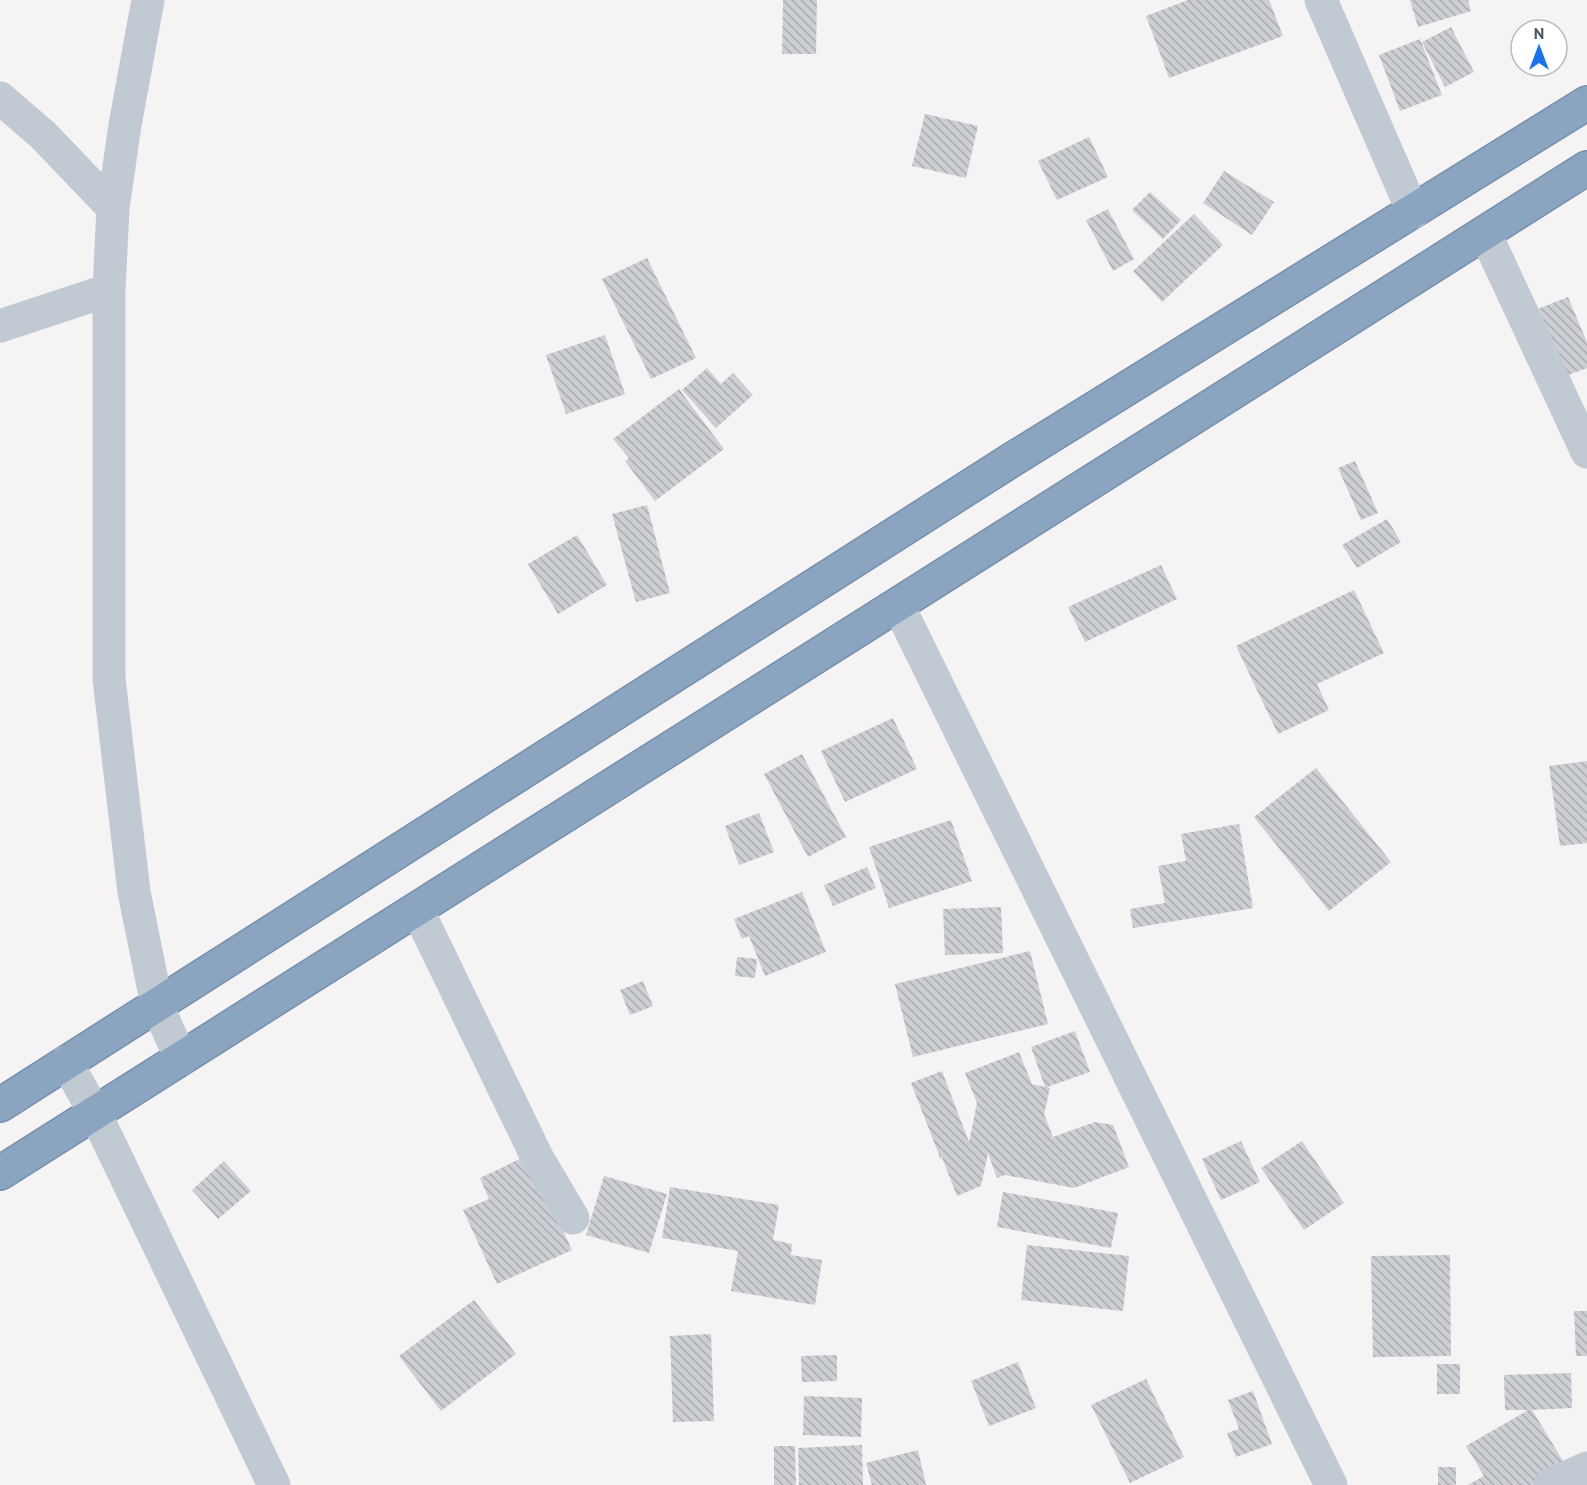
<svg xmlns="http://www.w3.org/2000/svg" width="1587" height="1485" viewBox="0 0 1587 1485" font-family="'PT Sans',sans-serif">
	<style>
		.building { fill: url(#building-back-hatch) }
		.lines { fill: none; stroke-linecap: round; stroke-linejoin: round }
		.highway-casing { stroke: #7690ad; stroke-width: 36 }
		.minor { stroke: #c1cad2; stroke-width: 33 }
		.highway { stroke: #8ba5c1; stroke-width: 33 }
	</style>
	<defs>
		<pattern id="building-back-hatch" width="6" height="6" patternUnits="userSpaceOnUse" patternTransform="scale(1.5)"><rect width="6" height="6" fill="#cdcfd5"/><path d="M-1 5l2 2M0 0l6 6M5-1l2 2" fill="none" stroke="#a8abb0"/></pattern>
	</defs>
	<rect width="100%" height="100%" fill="#f5f3f3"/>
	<path class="building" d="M783 0H817L816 54H782Z
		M1188 0H1269L1283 36 1169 78 1146 16Z
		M1410 0H1468L1471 11 1418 27Z
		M1451 27 1474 72 1445 87 1422 42Z
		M1420 39 1442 95 1400 111 1379 55Z
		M925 114 978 126 966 178 912 166Z
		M1089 137 1108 177 1057 200 1038 161Z
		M1224 171 1274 202 1252 235 1203 203Z
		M1150 192 1181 220 1163 239 1132 210Z
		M1108 209 1134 259 1113 271 1086 220Z
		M1194 214 1223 245 1162 302 1133 271Z
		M647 258 696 358 651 379 602 279Z
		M1568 297 1587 342V368L1558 379 1530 312Z
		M605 335 625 394 566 414 546 355Z
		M707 368 721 384 733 373 753 395 716 428 682 390Z
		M679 389 724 449 655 501 625 461 629 458 613 439Z
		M1355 461 1378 513 1361 520 1338 468Z
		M647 505 670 593 636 602 612 514Z
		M1387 519 1401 542 1357 568 1342 545Z
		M577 535 607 585 558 614 528 564Z
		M1161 565 1177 599 1085 642 1068 607Z
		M1354 590 1384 653 1317 684 1329 710 1278 734 1236 646Z
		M893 718 917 769 845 802 821 751Z
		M802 754 846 837 808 857 764 774Z
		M1587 761V843L1560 846 1549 766Z
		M1316 768 1391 862 1329 911 1254 817Z
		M759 813 774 852 739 865 725 826Z
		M951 820 972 881 889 908 869 847Z
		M1239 824 1253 908 1133 928 1130 909 1165 903 1158 866 1186 861 1181 834Z
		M867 867 876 888 833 906 824 885Z
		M802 892 826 952 765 976 749 936 742 939 734 919Z
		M1001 907 1003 953 945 955 943 909Z
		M1030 951 1048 1024 913 1057 895 984Z
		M737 957 757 959 755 978 735 976Z
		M643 981 653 1006 630 1015 620 990Z
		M1075 1031 1090 1072 1047 1087 1050 1088 1044 1114 1053 1137 1095 1122 1113 1125 1129 1167 1074 1188 1005 1175 997 1178 988 1153 981 1186 957 1196 941 1155V1160L911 1083 942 1071 969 1142 977 1103 965 1073 1019 1052 1032 1084 1045 1087 1031 1047Z
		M1241 1141 1260 1182 1221 1200 1202 1159Z
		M1302 1141 1344 1203 1304 1230 1261 1168Z
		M528 1155 572 1250 497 1284 463 1210 489 1199 480 1178Z
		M224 1161 251 1191 218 1219 192 1190Z
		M604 1176 667 1194 649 1253 586 1235Z
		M670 1187 779 1205 773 1240 792 1244 791 1255 822 1260 815 1305 731 1291 738 1251 662 1238Z
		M1003 1192 1118 1213 1111 1248 997 1227Z
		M1027 1245 1129 1256 1123 1311 1021 1300Z
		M1450 1255 1451 1356 1373 1357 1371 1256Z
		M474 1300 516 1354 441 1411 399 1356Z
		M1574 1311H1587V1356H1576Z
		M711 1334 714 1421 673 1422 670 1336Z
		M837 1355V1381L802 1382 801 1356Z
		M1018 1362 1036 1408 989 1426 971 1381Z
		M1437 1364H1460V1394H1437Z
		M1571 1373 1572 1408 1532 1410 1566 1466 1533 1485H1468L1484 1476 1466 1446 1528 1410H1505L1504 1375Z
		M1146 1379 1184 1457 1130 1483 1091 1405Z
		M1253 1391 1272 1444 1236 1457 1227 1433 1239 1429 1228 1400Z
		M804 1396 862 1398 861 1437 803 1435Z
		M862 1445 863 1485H799L798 1448Z
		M774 1446H795L796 1485H774Z
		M918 1450 926 1485H872L866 1463Z
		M1438 1467H1456V1485H1438Z"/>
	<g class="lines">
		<defs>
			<path id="highway" d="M0 1105 1013 459 1587 103
				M0 1173 1587 168"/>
		</defs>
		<use href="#highway" class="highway-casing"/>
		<path class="minor" d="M148 0 125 125 113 208 109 290V679L134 892 157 1005 181 1059
			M1321 0 1413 212
			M0 98 43 135 113 208
			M1485 233 1587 452
			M0 326 109 290
			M898 605 1331 1485
			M417 909 538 1159 573 1218
			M66 1062 95 1113 274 1485
			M1550 1485 1587 1468"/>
		<use href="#highway" class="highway"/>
	</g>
	<g transform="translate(1539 48)"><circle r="28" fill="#ffffff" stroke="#b7bbc0" stroke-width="1.5"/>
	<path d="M0-4.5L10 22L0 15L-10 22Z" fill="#1a73e8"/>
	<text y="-9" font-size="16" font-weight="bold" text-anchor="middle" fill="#4a5661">N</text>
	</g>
</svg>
